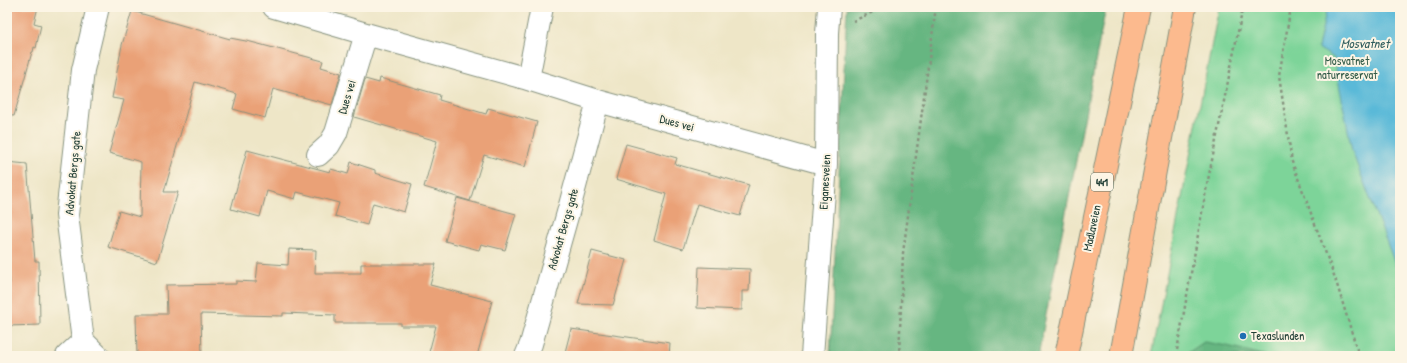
<svg xmlns="http://www.w3.org/2000/svg" width="1407" height="363" viewBox="0 0 1407 363" font-family="'Patrick Hand',sans-serif">
	<style>
		.green { fill: #7dd499; stroke: #4e8866 }
		.forest { fill: #66b681; stroke: #427a5a }
		.water { fill: #5ab9d8; stroke: #3c7b86 }
		.building { fill: #eaa177 }
		.lines { fill: none; stroke-linecap: round; stroke-linejoin: round }
		.minor-casing { stroke: #86927e; stroke-width: 24 }
		.major-casing { stroke: #86927e; stroke-width: 24 }
		.path { stroke: #86927e; stroke-width: 2.5; stroke-dasharray: 3 3; stroke-linecap: butt }
		.minor { stroke: #fff; stroke-width: 22 }
		.major { stroke: #fcba8e; stroke-width: 22 }
		.poi-dot { fill: #1f6fb2; stroke: #fcf5e5; stroke-width: 1.5 }
		.labels { text-anchor: middle; stroke-width: 4; stroke-linejoin: round; paint-order: stroke }
		.shield { fill: #fcf5e5; stroke: #617469; stroke-width: 1 }
		.shield-label { font-size: 11px; font-weight: bold; fill: #1f3d34 }
		.park-label { font-size: 12px; fill: #325b48; stroke: #fcf5e5 }
		.street-label { font-size: 12px; fill: #1f3d34; stroke: #fcf5e5 }
		.poi-label { font-size: 12px; fill: #1f3d34; stroke: #fcf5e5; text-anchor: start }
		.water-label { font-size: 13px; font-style: italic; fill: #2e5c5d; stroke: #fcf5e5 }
	</style>
	<rect width="100%" height="100%" fill="#fcf5e5"/>
	<filter id="ink" filterUnits="userSpaceOnUse"><feTurbulence type="fractalNoise" baseFrequency=".025" numOctaves="2"/><feDisplacementMap in="SourceGraphic" scale="8" xChannelSelector="R" yChannelSelector="G"/><feConvolveMatrix kernelMatrix="1 2 1 2 8 2 1 2 1" color-interpolation-filters="sRGB"/></filter>
	<filter id="wash" filterUnits="userSpaceOnUse"><feTurbulence type="fractalNoise" baseFrequency=".012" numOctaves="4" result="noise"/><feDisplacementMap in="SourceGraphic" scale="16" xChannelSelector="R" yChannelSelector="G"/><feGaussianBlur stdDeviation="0.9" result="paint"/><feColorMatrix in="noise" values="0 0 0 0 0 0 0 0 0 0 0 0 0 0 0 0 0 1.4 0 .05"/><feComposite in="paint" operator="in"/></filter>
	<g filter="url(#wash)">
		<rect width="100%" height="100%" fill="#eee6c7"/>
		<path class="green" d="M1219 7H1400V356H1151Z"/>
		<path class="forest" d="M847 7H1106L1038 356H830Z
			M1204 342 1227 346 1267 356H1183Z"/>
		<path class="water" d="M1331 7H1400V277L1352 151 1334 58 1318 48 1326 12Z"/>
		<g id="blocks">
			<path class="building" d="M7 7H38L34 23 41 25 36 48 34 47 33 52H32L14 116 7 115Z
				M132 11 230 39V38L251 42 323 61 321 67 341 73 332 105 273 89 265 118 233 109 237 94 195 82 164 192H178L157 262 108 247 119 211 140 217 141 162 109 153 124 100 112 98 122 45Z
				M380 78 440 95 439 100 486 114 488 108 537 122 525 167 484 155 470 201 424 187 437 141 354 117 365 79 379 83Z
				M626 144 677 158 675 164 749 185 740 216 697 204 683 249 654 240 666 194 616 179Z
				M247 150 330 172 331 169 348 174 351 162 375 170V173L412 184 404 212 373 203 367 225 335 216 339 203 297 192 295 199 267 191 260 217 231 209Z
				M7 162 27 164 35 261H39L40 325 7 326V283H10L7 236Z
				M457 198 516 214 505 250 481 244 479 250 445 241Z
				M289 249 316 250 315 273H361V264H436L430 285 492 301 477 356H428L436 326H401V323H335V315L283 313V316L201 314 202 356H137L136 314H167L166 285 236 284V281L256 282 258 263 288 265Z
				M592 251 626 260 613 305 578 304Z
				M699 267 750 269 749 291H742V310L697 308Z
				M571 329 670 343 669 356H564Z"/>
		</g>
	</g>
	<g filter="url(#ink)">
		<use href="#blocks" fill-opacity="0" stroke="#86927e" stroke-width="1"/>
		<g class="lines">
			<defs>
				<path id="minor" d="M274 7 366 34 528 79 598 101 826 164
					M528 79 542 7
					M318 155 329 145 336 133 366 34
					M67 356 83 341
					M98 356 83 341 67 215 83 70 98 7
					M526 356 531 344 569 209 598 101
					M812 356 826 164 827 33 829 7"/>
				<path id="major" d="M1066 356 1139 7
					M1121 356 1185 7"/>
			</defs>
			<use href="#minor" class="minor-casing"/>
			<use href="#major" class="major-casing"/>
			<path class="path" d="M1291 7 1279 76 1292 162 1335 278 1359 356
				M853 21 884 7
				M899 356 903 253 936 7
				M1176 356 1207 185 1243 7"/>
			<use href="#minor" class="minor"/>
			<use href="#major" class="major"/>
		</g>
	</g>
	<circle class="poi-dot" cx="1243" cy="336" r="4"/>
	<g class="labels">
		<rect class="shield" x="1091" y="173" width="22" height="18" rx="3"/>
		<g class="shield-label">
			<text x="1102" y="186">441</text>
		</g>
		<g class="park-label">
			<text x="1347" y="65">Mosvatnet<tspan x="1347" dy="14">naturreservat</tspan></text>
		</g>
		<g class="street-label">
			<text transform="translate(347 97) rotate(-73)" y="4">Dues vei</text>
			<text transform="translate(677 123) rotate(15)" y="4">Dues vei</text>
			<text transform="translate(73 173) rotate(-85)" y="4">Advokat Bergs gate</text>
			<text transform="translate(825 182) rotate(-87)" y="4">Eiganesveien</text>
			<text transform="translate(1092 228) rotate(-78)" y="4">Madlaveien</text>
			<text transform="translate(563 229) rotate(-74)" y="4">Advokat Bergs gate</text>
		</g>
		<g class="poi-label">
			<text x="1251" y="340">Texaslunden</text>
		</g>
		<g class="water-label">
			<text x="1365" y="48">Mosvatnet</text>
		</g>
	</g>
	<rect width="1407" height="363" fill="none" stroke="#fcf5e5" stroke-width="24"/>
</svg>
